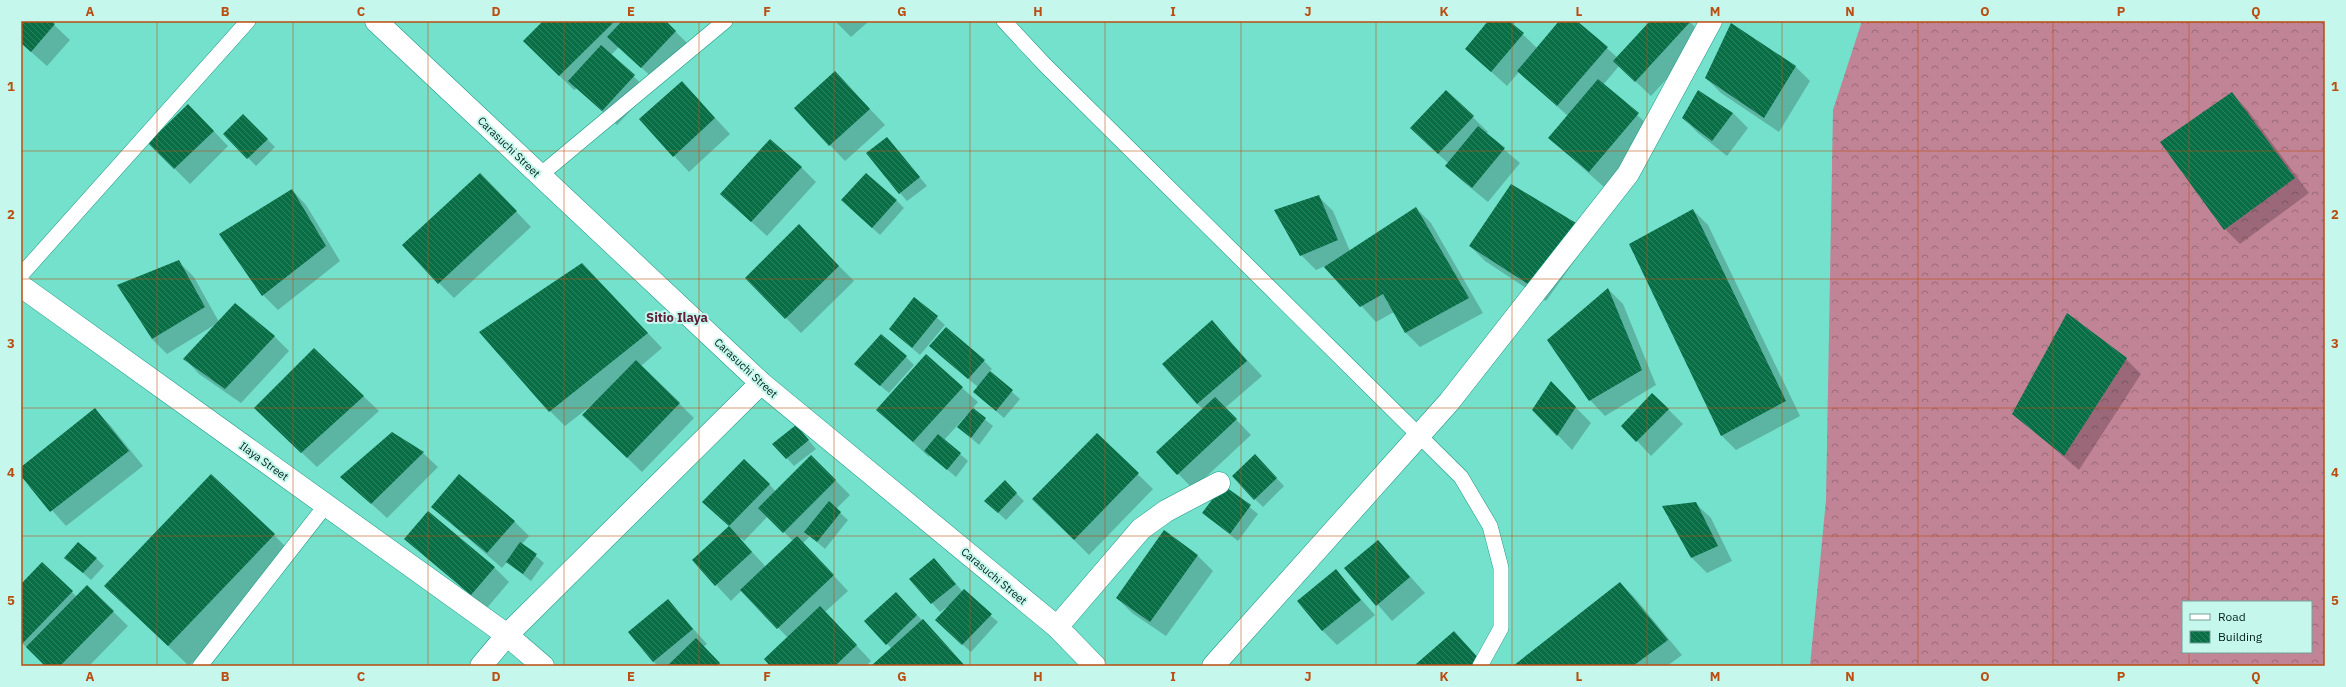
<svg xmlns="http://www.w3.org/2000/svg" width="2346" height="687" viewBox="0 0 2346 687" font-family="'IBM Plex Sans',sans-serif">
	<style>
		.forest { fill: url(#forest-crowns); fill-rule: evenodd }
		.shadow { fill: #0003; fill-rule: evenodd }
		.building { fill: url(#building-back-hatch) }
		.lines { fill: none; stroke-linecap: round; stroke-linejoin: round }
		.service-casing { stroke: #1a9885; stroke-width: 16 }
		.minor-casing { stroke: #1a9885; stroke-width: 23 }
		.tertiary-casing { stroke: #1a9885; stroke-width: 23 }
		.service { stroke: #fff; stroke-width: 15 }
		.minor { stroke: #fff; stroke-width: 22 }
		.tertiary { stroke: #fff; stroke-width: 22 }
		.grid { fill: none; stroke: #ba4d0f; stroke-width: 1; stroke-opacity: 0.55 }
		.labels { text-anchor: middle; stroke-width: 4; stroke-linejoin: round; paint-order: stroke }
		.street-label { font-size: 11px; fill: #001f1a; stroke: #c5f7ec }
		.quarter-label { font-size: 13px; font-weight: bold; fill: #601e38; stroke: #c5f7ec }
		.neatline { fill: none; stroke: #ba4d0f; stroke-width: 1.5 }
		.grid-label { font-size: 13px; text-anchor: middle; font-weight: bold; fill: #ba4d0f }
	</style>
	<defs>
		<pattern id="forest-crowns" width="20" height="18" patternUnits="userSpaceOnUse"><rect width="20" height="18" fill="#c18396"/><path d="M2 6a3 3 0 1 1 6 0M12 15a3 3 0 1 1 6 0" fill="none" stroke="#9a6b7a"/></pattern>
		<pattern id="building-back-hatch" width="6" height="6" patternUnits="userSpaceOnUse"><rect width="6" height="6" fill="#076e46"/><path d="M-1 5l2 2M0 0l6 6M5-1l2 2" fill="none" stroke="#328263"/></pattern>
	</defs>
	<rect width="100%" height="100%" fill="#74e1cc"/>
	<path class="forest" d="M1862 21H2325V666H1810L1826 500 1833 110ZM2183 602H2311V652H2183Z"/>
	<path class="shadow" d="M21 21H50L70 40 47 66 21 43Z
		M545 21H665L690 46 657 82 619 47 611 55 649 91 617 125 577 88 574 90 524 41Z
		M835 21H869L851 37Z
		M1490 21H1516L1513 25 1537 48 1561 21H1576L1618 58 1651 21H1689L1705 37 1651 96 1619 66 1603 85 1653 129 1604 187 1549 138 1568 116 1519 72 1507 86 1466 49Z
		M1795 66 1810 81 1779 132 1721 93 1706 78Z
		M835 72 885 125 845 161 795 108Z
		M682 82 730 134 689 172 640 119Z
		M1446 91 1488 132 1486 134 1520 163 1488 202 1461 180 1446 165 1448 163 1426 143Z
		M2231 93 2246 108 2309 193 2240 244 2225 229Z
		M1733 113 1748 128 1727 156 1698 133 1683 118Z
		M243 115 275 147 256 166 225 134Z
		M203 120 228 146 190 184 149 143Z
		M887 138 927 186 907 201 900 193Z
		M801 167 816 182 767 236 736 208Z
		M495 189 531 227 454 298 439 283Z
		M292 190 306 205 340 261 278 310 263 295 220 234Z
		M1318 196 1333 211 1350 251 1416 208 1431 223 1483 313 1420 347 1405 332 1394 312 1376 322 1325 266 1316 270 1301 255Z
		M896 200 904 208 880 235 850 208Z
		M1693 210 1708 225 1800 416 1736 450 1721 435Z
		M1590 239 1546 301 1485 261 1470 246Z
		M814 241 854 281 801 333 746 278Z
		M179 262 194 277 219 322 274 336 289 351 241 403 199 374 185 359 216 324 167 354 152 339 119 286Z
		M582 264 662 348 641 366 694 418 642 472 598 430 593 404 565 426 550 411Z
		M1608 289 1623 304 1656 385 1605 416 1590 400Z
		M915 298 945 325 920 355 898 336Z
		M2068 314 2126 359 2141 374 2079 470 2013 413Z
		M1212 322 1262 376 1225 408 1251 435 1193 489 1157 452 1203 409 1197 404Z
		M946 328 984 361 992 369 989 372 1020 399 1004 418 982 399 978 387 938 354Z
		M314 349 379 411 317 467 270 423Z
		M926 356 978 402 972 409 993 426 979 445 959 427 968 416 967 415 944 440 968 461 956 477 930 455 929 457 878 410Z
		M906 357 914 365 889 393 863 371Z
		M1551 382 1591 423 1572 450 1534 410Z
		M1668 409 1683 424 1651 456 1623 426Z
		M95 410 110 425 143 466 66 526 21 475V468Z
		M803 434 816 449 794 466 774 444Z
		M1097 434 1153 489 1089 555 1033 499Z
		M423 453 438 467 387 518 342 477Z
		M811 456 850 495 836 509 848 520 825 549 810 536 803 543 848 591 825 612 871 661 866 666H772L788 638 742 590 731 601 693 560 730 527 719 517 769 484 776 492ZM768 516 793 541 766 567 740 539 741 538 744 541Z
		M1262 463 1284 486 1263 507 1255 499Z
		M1005 482 1024 501 1006 520 993 508Z
		M1224 486 1258 514 1238 541 1203 513Z
		M1695 503 1711 518 1732 561 1707 573 1692 558 1664 507Z
		M432 507 514 521 529 536 522 544 544 563 531 581 507 562 502 568Z
		M1164 532 1198 556 1213 571 1166 636 1132 613 1117 598Z
		M274 535 294 555 189 666 126 606Z
		M406 539 494 567 509 582 486 609Z
		M1378 541 1425 593 1392 621 1346 568Z
		M66 558H96L104 566 91 580Z
		M934 559 963 592 998 622 971 652 944 628 954 602 940 612 911 579Z
		M42 563 77 597 87 586 128 626 89 666H46L21 642V585Z
		M1336 571 1375 615 1337 645 1322 630Z
		M1620 583 1635 598 1682 655 1667 666H1515Z
		M668 601 707 644 703 647 722 666H658L653 661Z
		M903 601 938 636 965 666H873L892 649 865 621Z
		M1454 632 1486 666H1420Z"/>
	<path class="building" d="M21 21H52L55 24 31 52 21 43Z
		M543 21H615L559 76 523 41Z
		M622 21H666L676 31 641 68 607 37Z
		M1488 21H1509L1524 33 1491 72 1465 49Z
		M1559 21H1577L1608 47 1557 106 1517 71Z
		M1650 21H1691L1635 82 1613 61Z
		M1731 23 1796 66 1764 118 1705 78Z
		M601 45 635 75 602 111 568 81Z
		M835 71 870 109 829 146 794 108Z
		M1598 79 1639 113 1589 172 1548 138Z
		M682 81 715 118 673 157 639 119Z
		M1446 90 1474 116 1438 154 1410 128Z
		M1698 90 1733 113 1712 141 1682 118Z
		M2232 92 2295 178 2224 230 2160 142Z
		M188 104 214 131 174 169 148 143Z
		M243 114 268 139 247 159 223 134Z
		M1478 126 1505 148 1472 188 1445 166Z
		M887 137 920 177 899 194 866 153Z
		M770 139 802 167 751 222 720 194Z
		M480 173 517 211 438 284 402 245Z
		M866 173 897 200 872 228 841 200Z
		M1511 184 1576 223 1531 286 1469 246Z
		M292 189 326 246 262 296 219 234Z
		M1319 195 1338 240 1300 256 1274 210Z
		M1416 207 1469 298 1405 333 1383 294 1360 307 1324 267Z
		M1693 209 1786 401 1721 436 1629 244Z
		M799 224 839 266 785 319 745 278Z
		M179 260 205 307 152 339 117 285Z
		M582 263 648 333 549 412 479 332Z
		M1608 288 1642 370 1589 401 1547 340Z
		M914 297 938 316 912 348 889 329Z
		M235 303 275 336 225 389 183 359Z
		M2067 313 2127 358 2064 456 2012 414Z
		M1212 320 1247 361 1197 404 1162 364Z
		M946 327 985 360 968 379 929 346Z
		M881 334 907 356 880 386 854 364Z
		M314 348 364 396 301 453 254 408Z
		M926 354 963 387 913 442 876 410Z
		M636 360 680 403 627 458 582 415Z
		M990 371 1013 390 996 411 973 392Z
		M1551 381 1576 407 1557 436 1532 410Z
		M1652 393 1669 409 1636 442 1621 426Z
		M1215 397 1237 419 1177 475 1156 452Z
		M95 408 129 451 50 512 21 476V467Z
		M973 408 986 418 971 438 957 427Z
		M796 425 809 440 786 459 772 444Z
		M392 432 424 452 371 504 340 477Z
		M1097 433 1139 473 1074 540 1032 499Z
		M938 434 961 453 947 470 924 451Z
		M1255 454 1277 478 1254 500 1232 476Z
		M811 455 836 480 783 533 758 508Z
		M744 459 770 484 729 526 702 502Z
		M211 474 275 534 168 646 104 586Z
		M459 474 515 521 487 553 431 507Z
		M1005 480 1017 493 998 513 984 501Z
		M1223 485 1251 505 1230 534 1202 513Z
		M829 501 841 512 817 542 804 532Z
		M1696 502 1718 546 1691 558 1662 506Z
		M428 511 495 567 471 595 404 539Z
		M729 526 752 552 715 586 692 560Z
		M1164 530 1198 555 1150 622 1116 598Z
		M797 536 834 575 777 629 740 590Z
		M1378 540 1410 577 1376 606 1344 568Z
		M78 542 97 558 83 573 64 558Z
		M520 542 537 554 523 574 506 562Z
		M934 558 956 584 931 604 909 579Z
		M42 562 73 591 22 644 21 584Z
		M1336 569 1361 600 1322 631 1297 601Z
		M1620 582 1668 640 1633 666H1513Z
		M87 585 114 611 60 666H45L26 647Z
		M964 589 992 614 962 645 935 620Z
		M896 592 917 615 886 645 864 621Z
		M668 599 693 629 653 662 628 632Z
		M820 606 857 645 835 666H770L764 659Z
		M923 619 965 666H871Z
		M1454 631 1479 659 1471 666H1418L1416 664Z
		M696 638 720 663 717 666H667Z"/>
	<g class="lines">
		<defs>
			<path id="service" d="M1004 21 1045 65 1461 477 1490 526 1501 568V628L1480 666
				M539 176 725 21
				M21 275 248 21
				M200 666 326 505"/>
			<path id="minor" d="M21 286 507 635 481 666
				M1057 627 1141 529 1166 511 1219 483
				M543 666 507 635 761 383
				M1213 666 1449 402 1628 174 1711 21"/>
			<path id="tertiary" d="M376 21 761 383 1057 627 1095 666"/>
		</defs>
		<use href="#service" class="service-casing"/>
		<use href="#minor" class="minor-casing"/>
		<use href="#tertiary" class="tertiary-casing"/>
		<use href="#service" class="service"/>
		<use href="#minor" class="minor"/>
		<use href="#tertiary" class="tertiary"/>
	</g>
	<path class="grid" d="M157 21V666M293 21V666M428 21V666M564 21V666M699 21V666M834 21V666M970 21V666M1105 21V666M1241 21V666M1376 21V666M1512 21V666M1647 21V666M1782 21V666M1918 21V666M2053 21V666M2189 21V602M21 151H2325M21 279H2325M21 408H2325M21 536H2325M2189 652V666"/>
	<g class="labels">
		<g class="street-label">
			<text transform="translate(509 147) rotate(44)" y="4">Carasuchi Street</text>
			<text transform="translate(746 368) rotate(43)" y="4">Carasuchi Street</text>
			<text transform="translate(264 461) rotate(36)" y="4">Ilaya Street</text>
			<text transform="translate(994 576) rotate(40)" y="4">Carasuchi Street</text>
		</g>
		<g class="quarter-label">
			<text x="677" y="322">Sitio Ilaya</text>
		</g>
	</g>
	<rect width="2346" height="687" fill="none" stroke="#c5f7ec" stroke-width="44"/>
	<rect x="2182" y="601" width="130" height="52" fill="#c5f7ec" stroke="#76a198"/>
	<rect x="2190" y="614" width="20" height="6" fill="#ffffff" stroke="#76a198"/>
	<text x="2218" y="621" font-size="12" fill="#001f1a">Road</text>
	<rect x="2190" y="631" width="20" height="12" fill="url(#building-back-hatch)" stroke="#76a198"/>
	<text x="2218" y="641" font-size="12" fill="#001f1a">Building</text>
	<rect x="22" y="22" width="2302" height="643" class="neatline"/>
	<g class="grid-label">
		<text x="90" y="16">A</text>
		<text x="225" y="16">B</text>
		<text x="361" y="16">C</text>
		<text x="496" y="16">D</text>
		<text x="631" y="16">E</text>
		<text x="767" y="16">F</text>
		<text x="902" y="16">G</text>
		<text x="1038" y="16">H</text>
		<text x="1173" y="16">I</text>
		<text x="1308" y="16">J</text>
		<text x="1444" y="16">K</text>
		<text x="1579" y="16">L</text>
		<text x="1715" y="16">M</text>
		<text x="1850" y="16">N</text>
		<text x="1985" y="16">O</text>
		<text x="2121" y="16">P</text>
		<text x="2256" y="16">Q</text>
		<text x="11" y="91">1</text>
		<text x="2335" y="91">1</text>
		<text x="11" y="219">2</text>
		<text x="2335" y="219">2</text>
		<text x="11" y="348">3</text>
		<text x="2335" y="348">3</text>
		<text x="11" y="477">4</text>
		<text x="2335" y="477">4</text>
		<text x="11" y="605">5</text>
		<text x="2335" y="605">5</text>
		<text x="90" y="681">A</text>
		<text x="225" y="681">B</text>
		<text x="361" y="681">C</text>
		<text x="496" y="681">D</text>
		<text x="631" y="681">E</text>
		<text x="767" y="681">F</text>
		<text x="902" y="681">G</text>
		<text x="1038" y="681">H</text>
		<text x="1173" y="681">I</text>
		<text x="1308" y="681">J</text>
		<text x="1444" y="681">K</text>
		<text x="1579" y="681">L</text>
		<text x="1715" y="681">M</text>
		<text x="1850" y="681">N</text>
		<text x="1985" y="681">O</text>
		<text x="2121" y="681">P</text>
		<text x="2256" y="681">Q</text>
	</g>
</svg>
